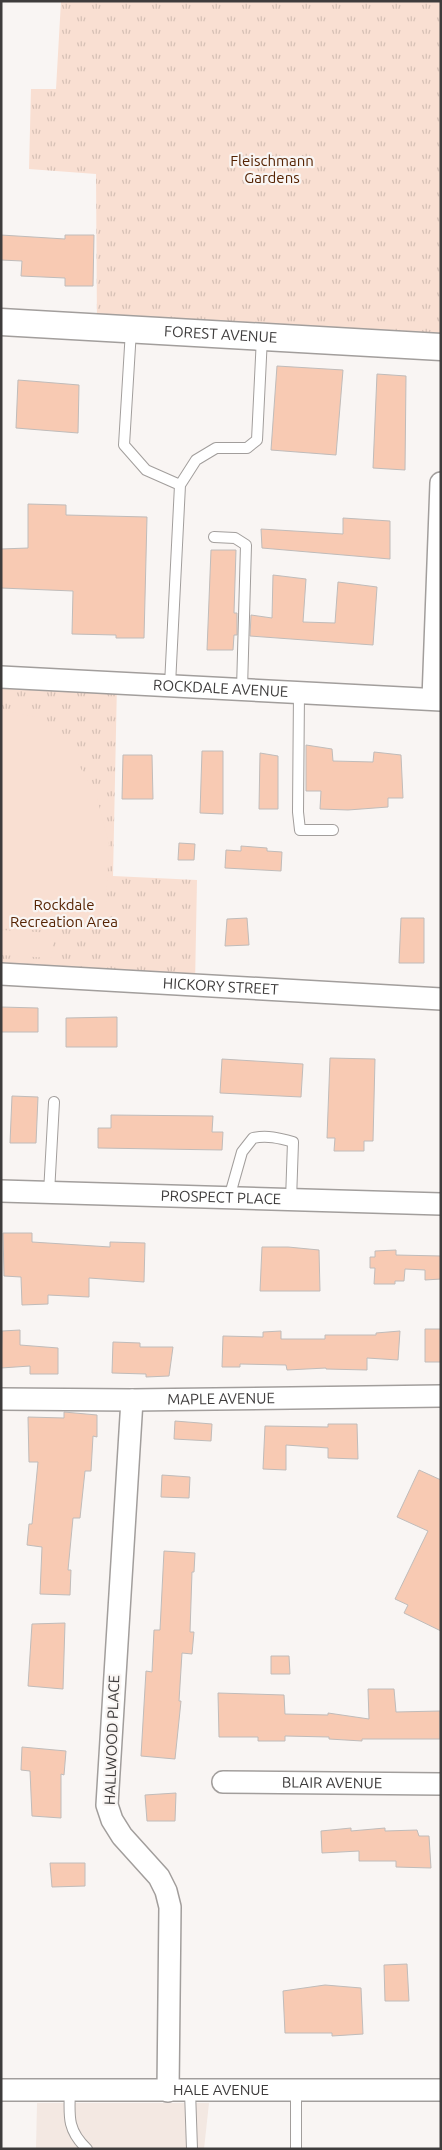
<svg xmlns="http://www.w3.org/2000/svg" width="442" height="2150" viewBox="0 0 442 2150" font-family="Ubuntu,sans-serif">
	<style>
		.built { fill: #f3e8e2 }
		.park { fill: url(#park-tufts) }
		.pitch { fill: #f9dfd2 }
		.building { fill: #f8cab3; stroke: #c0bcba }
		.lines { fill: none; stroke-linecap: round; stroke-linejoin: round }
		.service-casing { stroke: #a29e9c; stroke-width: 12 }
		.minor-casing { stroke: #a29e9c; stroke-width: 24 }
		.tertiary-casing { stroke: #a29e9c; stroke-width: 29 }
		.service { stroke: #fff; stroke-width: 10 }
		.minor { stroke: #fff; stroke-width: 21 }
		.tertiary { stroke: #fff; stroke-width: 26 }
		.labels { text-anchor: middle; stroke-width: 4.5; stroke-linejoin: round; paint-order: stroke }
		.park-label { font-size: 15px; fill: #552303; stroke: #f9f5f3 }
		.street-label { font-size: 15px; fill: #3e3c3c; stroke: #f9f5f3 }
	</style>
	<defs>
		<pattern id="park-tufts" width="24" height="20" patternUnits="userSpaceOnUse" patternTransform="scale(1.25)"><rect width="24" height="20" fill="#f9dfd2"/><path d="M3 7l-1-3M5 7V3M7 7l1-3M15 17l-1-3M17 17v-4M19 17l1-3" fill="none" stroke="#d6c0b5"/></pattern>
	</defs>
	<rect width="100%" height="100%" fill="#f9f5f3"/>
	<path class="built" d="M37 2103H209L204 2149H36Z"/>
	<path class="park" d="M61 1H441V347L97 327 96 174 29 169 31 89H56Z
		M1 677 117 683 113 876 197 880 195 985 1 974Z"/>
	<path class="pitch" d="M1 710 35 717 69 747 97 798 109 844 105 923 1 917Z
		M1 930 54 933 52 958 1 955Z"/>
	<path class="building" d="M1 235 65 239V235H94L93 286H65V278L21 276 22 261 1 260Z
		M277 366 343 370 336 455 271 450Z
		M377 374 406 376 405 470 373 468Z
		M18 380 79 385 78 433 16 428Z
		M28 504 66 505V515L147 517 144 638H116V635L72 634 73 591 1 588V549L28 548Z
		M343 518 390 521V559L262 548 261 529 343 534Z
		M211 550H236L234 613H237V635H234L233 650H207Z
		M273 575 306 579 303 622 335 623 338 582 377 587 373 645 250 636 251 615 272 618Z
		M306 745 332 749 333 761 373 762 374 752 401 755 403 798H388V807L348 810 320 809 321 791H306Z
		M202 751H223V814L200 813Z
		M260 753 278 756V809H259Z
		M123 755H152L153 799H122Z
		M179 843 195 844 194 860H178Z
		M241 846 267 848V851L282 852 281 871 225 868 226 850 241 851Z
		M247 918 249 945 225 946 227 919Z
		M401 918H424V963H399Z
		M1 1007 38 1008V1032H1Z
		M117 1017V1047H66V1018Z
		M330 1058 375 1059 373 1141H364V1151H334L335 1138H327Z
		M222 1059 303 1064 301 1097 220 1093Z
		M12 1096 38 1097 36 1143H10Z
		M111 1115 213 1116 212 1132H223L222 1150 98 1148V1128H111Z
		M3 1233H32V1242L110 1247V1242L145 1243 144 1282 89 1278V1297L48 1295V1304L22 1305 21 1277 4 1276Z
		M262 1247H288L319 1250 320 1291H260Z
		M396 1250V1255L441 1256V1279L425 1280V1270L405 1269 404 1281H395V1284H374L375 1268H370V1257H375V1251Z
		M425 1329H441V1362H425Z
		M20 1330V1345L58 1348V1374H30V1366L1 1368 2 1331Z
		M281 1331V1339H325V1335H376V1333L400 1331 398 1360 367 1358V1370L326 1369V1368L287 1370 286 1365 240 1364V1367H222L223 1336 263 1337V1332Z
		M113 1342 140 1343V1347H173L169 1376 146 1377V1374L112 1373Z
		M64 1412 97 1415V1437L93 1436 91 1471H85L80 1518H73L68 1570H71L70 1595 40 1594 42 1547 27 1545 29 1524H32L38 1462H29L28 1417 64 1418Z
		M175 1421 212 1424 211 1441 174 1439Z
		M328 1424H357L358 1459 328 1458V1448L286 1445V1470L263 1469 265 1426 328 1427Z
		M419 1470 441 1480V1631L404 1613 408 1605 395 1599 428 1531 397 1517Z
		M162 1475 190 1477 189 1498 161 1497Z
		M164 1551 195 1553 194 1572H192L190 1632H194L192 1654 182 1653 179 1701H181L175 1759 141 1756 146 1671 152 1672 154 1630H160Z
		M65 1623 63 1689 28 1686 32 1624Z
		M271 1656H289L290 1674H271Z
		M368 1689H394L396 1712 440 1711V1739H362V1741L329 1739V1737L285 1736V1741H258V1737H219L218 1693 284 1695 285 1714 328 1715V1713L369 1719Z
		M22 1747 66 1751 64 1775 61 1774V1818L32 1816 30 1771 21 1770Z
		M176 1793 175 1821H147L145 1795Z
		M351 1828V1831L385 1828V1831L417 1830 419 1836H429L431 1868 396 1867V1861H359V1851L322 1853 321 1831Z
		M50 1863H85V1886L52 1887Z
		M407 1964 409 2001H385L384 1965Z
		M325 1985 361 1988 363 2034 332 2036V2033H285L283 1991Z"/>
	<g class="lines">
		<defs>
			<path id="service" d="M131 330 124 445 146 470 180 485
				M214 537 235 538 246 545 242 689
				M170 685 180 485 196 460 216 448H247L257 440 262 337
				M299 692 298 812 300 830H333
				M49 1193 54 1102
				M229 1198 242 1152 253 1138C267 1135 279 1138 293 1142L291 1200
				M70 2090C69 2116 67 2130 87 2149
				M296 2090V2149
				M190 2091 192 2149"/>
			<g id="minor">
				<path id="s1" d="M1 677 441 700"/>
				<path d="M433 699 441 483"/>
				<path id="s2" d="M1 974 441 999"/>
				<path id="s3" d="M1 1191 441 1204"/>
				<path id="s4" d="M1 1399 132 1400 441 1396"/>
				<path d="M132 1400 107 1805 112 1820 122 1836 159 1877 166 1891 170 1907 168 2091"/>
				<path id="s5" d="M223 1782 441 1784"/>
				<path id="s6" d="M1 2090H441"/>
			</g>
			<g id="tertiary">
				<path id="s7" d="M1 322 441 347"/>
			</g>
		</defs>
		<use href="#service" class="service-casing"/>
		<use href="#minor" class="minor-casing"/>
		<use href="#tertiary" class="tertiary-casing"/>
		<use href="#service" class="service"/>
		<use href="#minor" class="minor"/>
		<use href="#tertiary" class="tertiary"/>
	</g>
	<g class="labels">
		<g class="park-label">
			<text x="272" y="166">Fleischmann<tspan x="272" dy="17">Gardens</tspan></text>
			<text x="64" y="910">Rockdale<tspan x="64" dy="17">Recreation Area</tspan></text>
		</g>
		<g class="street-label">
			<text dy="5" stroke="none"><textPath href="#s7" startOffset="220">FOREST AVENUE</textPath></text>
			<text dy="5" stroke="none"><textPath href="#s1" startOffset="220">ROCKDALE AVENUE</textPath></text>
			<text dy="5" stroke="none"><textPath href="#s2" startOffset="220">HICKORY STREET</textPath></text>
			<text dy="5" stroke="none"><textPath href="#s3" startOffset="220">PROSPECT PLACE</textPath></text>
			<text dy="5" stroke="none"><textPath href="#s4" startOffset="220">MAPLE AVENUE</textPath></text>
			<text transform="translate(112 1740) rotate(-88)" y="5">HALLWOOD PLACE</text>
			<text dy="5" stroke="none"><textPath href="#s5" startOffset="109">BLAIR AVENUE</textPath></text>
			<text dy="5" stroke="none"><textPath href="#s6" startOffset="220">HALE AVENUE</textPath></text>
		</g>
	</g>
	<rect width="442" height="2150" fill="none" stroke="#3e3c3c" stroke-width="5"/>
</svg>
